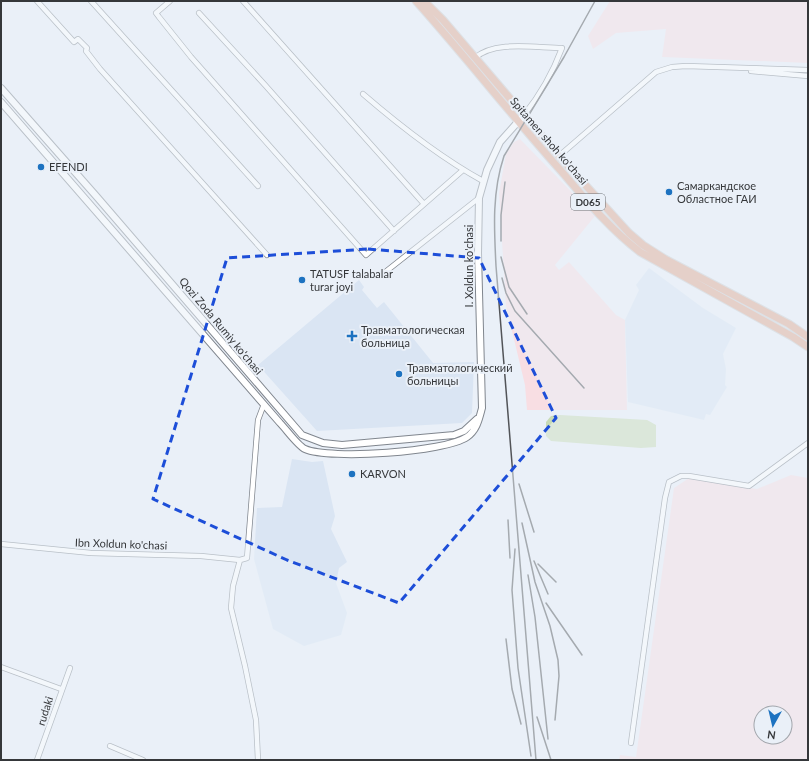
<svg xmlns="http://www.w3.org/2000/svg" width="809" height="761" viewBox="0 0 809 761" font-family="Lato,sans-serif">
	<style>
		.industrial { fill: #f8dee3; fill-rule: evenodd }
		.built { fill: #dae5f3 }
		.green { fill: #c9dbb5 }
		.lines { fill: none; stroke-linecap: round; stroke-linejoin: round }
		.minor-casing { stroke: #80868e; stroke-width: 6 }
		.tertiary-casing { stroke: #80868e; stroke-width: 8 }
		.primary-casing { stroke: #cfcfd0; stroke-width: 9 }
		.minor { stroke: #fff; stroke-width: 4.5 }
		.tertiary { stroke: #fff; stroke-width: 6 }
		.primary { stroke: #e0a891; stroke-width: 7 }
		.rail { stroke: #525458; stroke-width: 1.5 }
		.marked { fill: none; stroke: #1d4ed8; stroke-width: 3; stroke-dasharray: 8 5; stroke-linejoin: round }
		.poi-dot { fill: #1d72c0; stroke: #eaf0f8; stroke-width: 1.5 }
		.labels { text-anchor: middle; stroke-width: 4; stroke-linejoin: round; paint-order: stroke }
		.shield { fill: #eaf0f8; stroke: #6b6e73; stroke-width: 1 }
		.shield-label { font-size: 10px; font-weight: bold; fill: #35373a }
		.street-label { font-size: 11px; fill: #35373a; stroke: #eaf0f8 }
		.poi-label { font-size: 11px; fill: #35373a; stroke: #eaf0f8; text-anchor: start }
	</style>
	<rect width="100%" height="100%" fill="#eaf0f8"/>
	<path class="industrial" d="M610 1H808V63L662 57 666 29 616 33 593 49 588 36Z
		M520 139 595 216 555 265 559 270 569 262 616 315 625 320 627 410H527L525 385 506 306 499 193 506 154 514 142Z
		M791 475 808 478V760H619L620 755 636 757 674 488 689 478 757 489ZM761 713H785V737H761Z"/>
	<path class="built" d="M649 268 703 308 736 328 723 354 726 369 725 385 727 387 710 415 706 414 704 420 628 402 625 320 639 290 636 285Z
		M359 280 364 287 362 290 377 308 384 302 433 363 474 362 472 413 462 423 317 431 258 365Z
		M292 459 312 462 323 461 335 516 331 529 347 562 339 568 336 583 347 613 341 635 304 646 273 629 254 559 257 508 282 507Z"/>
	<path class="green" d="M560 415 647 420 656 425V447L641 448 551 441 546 436V422L551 416Z"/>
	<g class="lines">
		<defs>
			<path id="minor" d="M37 1 74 42 78 39 87 48 86 51 100 69 267 255
				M91 1 258 186
				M170 1 156 13 159 17 191 57 366 255 463 170
				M243 1 424 204
				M199 13 265 85 394 231
				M475 58C494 40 537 48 562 48 553 72 540 95 524 115
				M751 71 808 76
				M363 94C399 125 441 158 483 181
				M559 156 656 72 672 67 686 66 808 70
				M384 273 479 198
				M1 544 91 553 201 556 240 560 247 558 258 420 264 404
				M240 560 233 586 231 608 245 666 256 720 258 760
				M1 667 61 689
				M631 743 665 498 669 482 681 476H689L749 486 808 443
				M110 746 143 760
				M37 760 70 668"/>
			<path id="tertiary" d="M1 88 97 197 302 435 323 443 342 445 454 435 464 431 477 419
				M1 102 280 423C286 429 298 446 305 449 330 460 445 452 467 437 477 430 479 419 482 408L478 253 479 198 487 170 500 142 524 115"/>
			<path id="primary" d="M416 1C466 57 512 116 562 172 587 201 610 229 640 252L793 337 808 347
				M424 1 443 20 559 156 629 233 643 245 665 259 789 324 808 337"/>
		</defs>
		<use href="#minor" class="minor-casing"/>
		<use href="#tertiary" class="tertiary-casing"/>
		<use href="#primary" class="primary-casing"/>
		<use href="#minor" class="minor"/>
		<use href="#tertiary" class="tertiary"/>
		<use href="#primary" class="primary"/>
		<path class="rail" d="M501 241V215L505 182
			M501 257 509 287 527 314
			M502 278 506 293 515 311 584 388
			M519 484 534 532
			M508 520 510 558
			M522 523 535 582 550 626 558 660 559 676 555 720
			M515 549 512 590 518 668 531 756
			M534 561 548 594
			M538 564 556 582
			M528 575 535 617 548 739
			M546 603 582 655
			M506 639 512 689 521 724
			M537 717 551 760
			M536 760 496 266C494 228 492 192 504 156L564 57 595 1"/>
	</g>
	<path d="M0 0H809V761H0ZM368 249 479 258 556 418 399 603 287 560 153 499 227 258Z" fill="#eaf0f8" fill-opacity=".55" fill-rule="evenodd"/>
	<path class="marked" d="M368 249 479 258 556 418 399 603 287 560 153 499 227 258Z"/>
	<g class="poi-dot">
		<circle cx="41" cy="167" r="4"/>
		<circle cx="669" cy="192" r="4"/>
		<circle cx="302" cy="280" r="4"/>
		<path d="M350 330h4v4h4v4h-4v4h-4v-4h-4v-4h4z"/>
		<circle cx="399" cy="374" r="4"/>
		<circle cx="352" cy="474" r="4"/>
	</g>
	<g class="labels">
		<rect class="shield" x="571" y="194" width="34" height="16" rx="3"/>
		<g class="shield-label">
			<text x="588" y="206">D065</text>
		</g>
		<g class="street-label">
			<text transform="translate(549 141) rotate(49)" y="4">Spitamen shoh ko'chasi</text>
			<text transform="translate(469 266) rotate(-90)" y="4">I. Xoldun ko'chasi</text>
			<text transform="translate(221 326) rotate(50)" y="4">Qozi Zoda Rumiy ko'chasi</text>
			<text transform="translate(121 544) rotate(2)" y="4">Ibn Xoldun ko'chasi</text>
			<text transform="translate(45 711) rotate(-72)" y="4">rudaki</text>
		</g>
		<g class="poi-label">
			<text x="49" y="171">EFENDI</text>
			<text x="677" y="190">Самаркандское<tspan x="677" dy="13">Областное ГАИ</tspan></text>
			<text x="310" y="278">TATUSF talabalar<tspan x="310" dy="13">turar joyi</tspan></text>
			<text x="361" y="334">Травматологическая<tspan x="361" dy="13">больница</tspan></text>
			<text x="407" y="372">Травматологический<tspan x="407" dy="13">больницы</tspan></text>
			<text x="360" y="478">KARVON</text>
		</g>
	</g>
	<rect width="809" height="761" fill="none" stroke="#35373a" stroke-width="4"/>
	<g transform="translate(773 725) rotate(188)"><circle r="19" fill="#eaf0f8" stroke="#a2a6ac"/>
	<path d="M0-3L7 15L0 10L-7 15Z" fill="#1d72c0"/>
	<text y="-6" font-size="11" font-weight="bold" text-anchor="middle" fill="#35373a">N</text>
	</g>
</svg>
